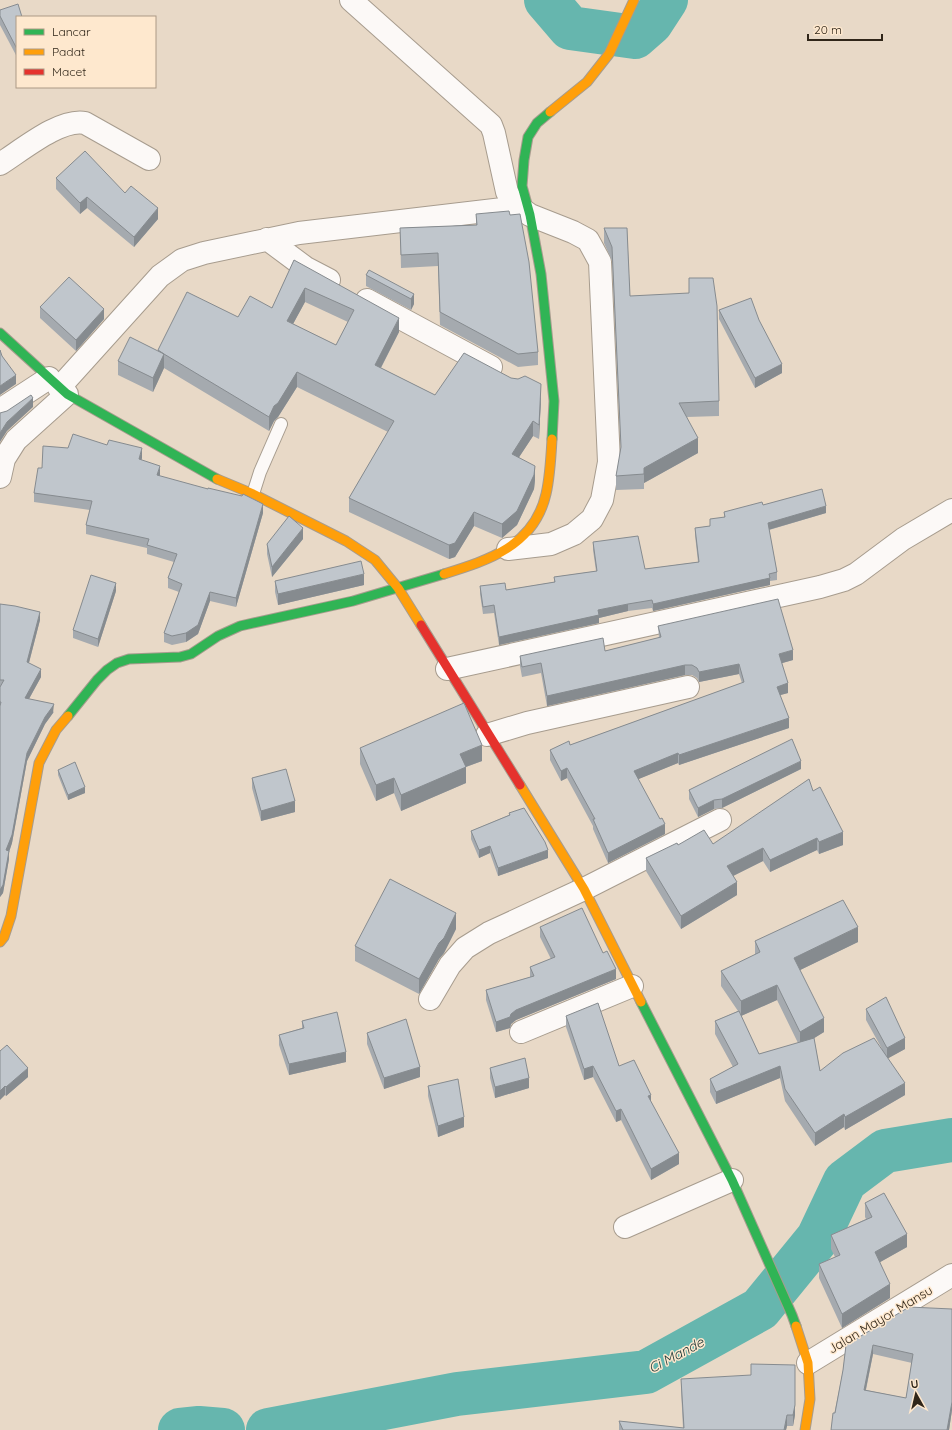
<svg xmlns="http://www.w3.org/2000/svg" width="952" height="1430" viewBox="0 0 952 1430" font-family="Quicksand,sans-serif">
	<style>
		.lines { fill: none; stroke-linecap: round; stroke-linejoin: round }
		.river { stroke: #66b6ae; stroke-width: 44 }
		.lane-casing { stroke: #a79c8e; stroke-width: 14 }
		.street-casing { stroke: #a79c8e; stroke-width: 24 }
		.fast-casing { stroke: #a79c8e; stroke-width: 11 }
		.slow-casing { stroke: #a79c8e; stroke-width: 11 }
		.jam-casing { stroke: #a79c8e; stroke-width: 11 }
		.lane { stroke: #fcf9f7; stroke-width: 12 }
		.street { stroke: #fcf9f7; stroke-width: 22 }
		.fast { stroke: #30b455; stroke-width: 9 }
		.slow { stroke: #ff9f0a; stroke-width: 9 }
		.jam { stroke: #e5322d; stroke-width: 9 }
		.wall { fill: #a5aaaf; fill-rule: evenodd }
		.shaded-wall { fill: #868b8f }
		.building { fill: #c0c6cc; stroke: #868b8f; fill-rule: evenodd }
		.labels { text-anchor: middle; stroke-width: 3; stroke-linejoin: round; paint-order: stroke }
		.street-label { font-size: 13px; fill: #302619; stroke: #fee8ce }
		.water-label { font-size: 14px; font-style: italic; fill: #233d3b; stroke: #fee8ce }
	</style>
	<rect width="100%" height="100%" fill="#e8d9c7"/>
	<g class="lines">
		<path class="river" d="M546 0 570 28 635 37 651 23 666 0
			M180 1430 199 1428 223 1430
			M268 1430 457 1394 646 1372 760 1309 818 1238 845 1181 885 1151 952 1140"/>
		<defs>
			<path id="lane" d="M253 494 260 472 281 424"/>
			<path id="street" d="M351 0 491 125 494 133 507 192 512 201 519 207 530 215 573 232 588 240 600 262 609 462 602 500 592 519 574 534 551 544 508 549
				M0 164C21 151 60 118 85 123L149 159
				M267 239 306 268 329 280
				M367 300 491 367
				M59 388 160 276 182 260 204 253 299 233 519 207
				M0 410 49 378
				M0 477 4 459 16 440 67 394
				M447 669 820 587 844 580 856 574 903 539 952 510
				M487 735 527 723 688 687
				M430 999 450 965 465 948 489 933 584 889 720 820
				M521 1032 632 986
				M625 1227 732 1180
				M808 1363 952 1275"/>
			<path id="fast" d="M550 112 537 123 528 137 524 160 522 186 530 215 541 274 554 401 552 439
				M0 333 67 394 217 479
				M68 716 97 680 107 670 117 663 129 659 180 657 191 654 218 636 240 626 353 601 444 574
				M641 1002 732 1180 792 1315 796 1326"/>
			<path id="slow" d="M550 112 587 82 609 54 634 0
				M217 479 253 494 346 541 375 560 398 588 421 625
				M444 574C489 560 534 546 546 494 550 477 551 457 552 439
				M520 785 584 889 641 1002
				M0 942 4 937 11 916 39 763 56 730 68 716
				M796 1326 808 1363 810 1399 805 1430"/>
			<path id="jam" d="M421 625 520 785"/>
		</defs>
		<use href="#lane" class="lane-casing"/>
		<use href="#street" class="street-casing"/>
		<use href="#fast" class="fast-casing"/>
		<use href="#slow" class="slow-casing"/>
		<use href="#jam" class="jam-casing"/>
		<use href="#lane" class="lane"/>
		<use href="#street" class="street"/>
		<use href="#fast" class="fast"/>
		<use href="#slow" class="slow"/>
		<use href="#jam" class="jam"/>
	</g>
	<path class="wall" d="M0 10 17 17V57L0 25Z
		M56 178 125 193 158 219 134 247 87 208 80 214 56 189Z
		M476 214 510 215 538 352V365L518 367 440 325 438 266 401 268 400 228 476 225Z
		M604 228H627L630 296 719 401V416L687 417 698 453 644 483V489L616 490V476L621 450 612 261 604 243Z
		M294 260 399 332 381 368 435 395 541 398 539 439 533 436 519 457 535 480 534 489 517 525 502 538 474 526 455 557 449 559 349 512V498L388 432 297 387 278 417 274 421 269 431 164 368 153 392 118 375V361L158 351V350L238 317 272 308ZM305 302 348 322 336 345 293 324Z
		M366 275 414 294V304L411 310 366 286Z
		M40 307 104 319 76 351 40 318Z
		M719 310 782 373 755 388 719 319Z
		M142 458 141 460 160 476 263 513 236 607 210 601 198 634 186 642 172 645 164 642V633L179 592 168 588V578L174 562 147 554V548L86 534V525L90 510 34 502V493L42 468Z
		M763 505 826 513 769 530 777 572V580L770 581V585L653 611 652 608 628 611 599 618V623L499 645 494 613 483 614 480 594V586L506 590 554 582V577L596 571 593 550V542L645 569 698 562 695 535V528L710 526 724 517V512Z
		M303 539 272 577 267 554V544Z
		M275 581 364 585 278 605 275 592Z
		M116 591 98 647 73 638V630Z
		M0 604 40 620 29 663 41 677 29 699 54 712 53 713 45 724 27 761 12 843 9 852V859L3 893 0 897Z
		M658 626 793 660 782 663 788 693 780 695 789 728 679 765 678 763 638 779 665 834 608 863 593 829V826L567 778 561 781 550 760V750L570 745 742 683 739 674 699 682 697 678 692 675H685L547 706 541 673 522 677 520 666V656L605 651 659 638Z
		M360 748 482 761 466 767V783L401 811 394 793 376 801 360 764Z
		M801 769 722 808 714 809 698 817 689 799V790Z
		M58 770 85 793 68 800 58 775Z
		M252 778 295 812 261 821 252 788Z
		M813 791 843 845 819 854 817 850 770 872 763 861 733 876 737 895 681 929 646 871V858L678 845 713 844Z
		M509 813 548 858 498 876 490 853 479 858 471 839V831L509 815Z
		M540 927 616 979 516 1020 511 1024 510 1028 496 1032 486 1000V990L530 977V967L551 959 540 937Z
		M456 929 444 953 439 959 419 994 355 961V946Z
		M755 941 858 942 800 970 824 1032 814 1038 820 1071 882 1049 866 1020V1009L905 1049 888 1058 905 1095 845 1130 844 1127 815 1146 785 1101 780 1078 716 1104 710 1092V1079L733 1067 715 1034V1021L738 1011 721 986V971L755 955ZM777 1000 798 1043 759 1054 741 1016Z
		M566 1016 619 1066 651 1102 679 1164 651 1180 621 1120 616 1122 593 1077 584 1080 566 1027Z
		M302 1021 346 1062 289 1075 279 1045V1035L302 1028Z
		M367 1033 420 1077 384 1089 367 1044Z
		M0 1051 28 1077 6 1096 5 1095Z
		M490 1068 529 1088 495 1098 490 1078Z
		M428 1086 464 1127 438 1137 428 1096Z
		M865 1203 907 1247 880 1262 890 1298 842 1328 819 1278V1264L835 1257 831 1249V1235L866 1219 865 1217Z
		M952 1309V1410L949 1430H831L843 1370 846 1345ZM873 1354 912 1363 906 1398 866 1390Z
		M681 1379 795 1415 793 1426H787L786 1430H619V1421L683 1428 681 1389Z"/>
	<path class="shaded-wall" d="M87 197V208L80 214V203Z
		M158 208V219L134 247V237Z
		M305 288V302L287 335V321Z
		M414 294V304L411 310V299Z
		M104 309V319L76 351V340Z
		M399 318V332L375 379V365Z
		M164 354V368L153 392V378Z
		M782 364V373L755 388V378Z
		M297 372V387L278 417 274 421 269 431V417L274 406Z
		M16 375V384L0 395V386Z
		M541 384V398L539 439V425Z
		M33 398V407L7 431 0 442V433L7 422Z
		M533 421V436L512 468V454Z
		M698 438V453L644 483V468Z
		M142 448V458L139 469V459Z
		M160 466V475L157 484V475Z
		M535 466V480L534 489 517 525 502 538V524Z
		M263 504V513L236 607V598Z
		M826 506V513L768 530V523Z
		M474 512V526L455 557 449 559V545Z
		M303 528V539L272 577V567Z
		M364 574V585L278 605V594Z
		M770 578V585L653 611V604Z
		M116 583V591L98 647V639Z
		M210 592V601L198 634 186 642V633Z
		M628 604V611L599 618V623L499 645V637L598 610Z
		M40 612V620L27 670V662Z
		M793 650V660L779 664V654Z
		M739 664V674L699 682V672Z
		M685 665V675L547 706V696Z
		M41 669V677L25 706V698Z
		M788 683V693L777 696V687Z
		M54 704 53 713 45 724 27 761 12 843 9 852V859L3 893 0 897V890L6 850 27 753 45 717Z
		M789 718V728L679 765V755Z
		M482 745V761L460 769V754Z
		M678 753V763L634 781V771Z
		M801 761V769L722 808V799Z
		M466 767V783L401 811V795Z
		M567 768V778L561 781V771Z
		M394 778V793L376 801V785Z
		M85 787V793L68 800V795Z
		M714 800V809L698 817V808Z
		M295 801V812L261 821V811Z
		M665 824V834L608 863V853Z
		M843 832V845L819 854V842Z
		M817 838V850L770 872V860Z
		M490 846V853L479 858V850Z
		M763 848V861L727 879V866Z
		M548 850V858L498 876V868Z
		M737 882V895L681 929V916Z
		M456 913V929L444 953 439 959 419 994V979Z
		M858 927V942L794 973V958Z
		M616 969V979L516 1020 511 1024 510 1028 496 1032V1022L511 1014 516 1010Z
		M777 985V1000L741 1016V1001Z
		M824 1018V1032L800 1047V1032Z
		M905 1038V1049L887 1059V1048Z
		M346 1052V1062L289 1075V1064Z
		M593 1066V1077L584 1080V1069Z
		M780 1066V1078L716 1104V1092Z
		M420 1067V1077L384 1089V1078Z
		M28 1068V1077L6 1096V1087Z
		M529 1078V1088L495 1098V1087Z
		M905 1083V1095L845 1130V1117Z
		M5 1086V1095L0 1100V1091Z
		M651 1095V1106L648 1096Z
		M621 1109V1120L616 1122V1111Z
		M844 1114V1127L815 1146V1133Z
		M464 1117V1127L438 1137V1126Z
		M679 1153V1164L651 1180V1169Z
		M907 1234V1247L875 1265V1252Z
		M890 1284V1298L842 1328V1314Z
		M873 1345V1354L864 1398V1390Z
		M795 1365V1415L793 1426V1415Z
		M952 1402V1410L949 1430H947Z
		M787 1415V1426L786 1430H784Z"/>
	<path class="building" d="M18 4 22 17H17V49L0 16V10Z
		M85 151 125 193 131 186 158 208 134 237 87 197 80 203 56 178Z
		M509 211 510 215 520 214 529 262 538 352 518 354 440 312 438 253 401 255 400 228 477 225 476 214Z
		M604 228H627L630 296 689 293V278H713L717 306 719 401 679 403 698 438 644 468V474L616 476 621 447 612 247Z
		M294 260 399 318 375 365 435 395 464 353 511 378 518 379 525 376 541 384 539 425 533 421 512 454 535 466 534 475 517 511 502 524 474 512 455 543 449 545 349 498 394 421 297 372 278 403 274 406 269 417 164 354 153 378 118 361 130 337 164 354 158 350 187 292 238 317 250 296 272 308ZM305 288 354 310 336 345 287 321Z
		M369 270 414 294 411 299 366 275Z
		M69 277 104 309 76 340 40 307Z
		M751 298 759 320 782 364 755 378 719 310Z
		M0 350 2 356 16 375 0 386Z
		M31 395 33 398 7 422 0 433V413L7 411Z
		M73 434 107 445 109 440 142 448 139 459 160 466 157 475 208 489V488L242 496 243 494 263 504 236 598 210 592 198 625 186 633 172 636 164 633 182 584 168 578 177 554 147 545 149 539 86 525 92 501 34 493 38 468H42L43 446 68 448Z
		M822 489 826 506 768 523 777 572 769 574 770 578 653 604 652 600 628 604 598 610 599 615 499 637 494 605 483 607 480 586 505 583 506 590 555 582 554 577 597 571 593 542 638 536 645 569 699 562 695 528 710 526V519L725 517 724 512 762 502 763 505Z
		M289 516 303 528 272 567 267 544Z
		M361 561 364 574 278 594 275 581Z
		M91 575 116 583 98 639 73 630Z
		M778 599 793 650 779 654 788 683 777 687 789 718 679 755 678 753 634 771 660 819 662 818 665 824 608 853 593 819H595L567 768 561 771 550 750 569 741 570 745 744 682 739 664 699 672 697 668 692 665H685L547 696 541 663 522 667 520 656 603 638 605 651 661 637 658 626Z
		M0 604 15 606 40 612 27 662 41 669 25 698 54 704 53 706 45 717 27 753 12 835 6 850 9 851 3 885 0 890V706L1 702H0V687L4 680H0Z
		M464 703 482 745 460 754 466 767 401 795 394 778 376 785 360 748Z
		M792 739 801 761 722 799 714 800 698 808 689 790Z
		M75 762 85 787 68 795 58 770Z
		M286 769 295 801 261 811 252 778Z
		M809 779 813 791 820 787 843 832 819 842 817 838 770 860 763 848 727 866 737 882 681 916 646 858 677 843 678 845 704 830 713 844Z
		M524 808 545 842 548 850 498 868 490 846 479 850 471 831 510 815 509 813Z
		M390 879 456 913 444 938 439 943 419 979 355 946Z
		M843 900 858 927 794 958 824 1018 800 1032 777 985 741 1001 721 971 760 952 755 941Z
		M582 908 603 953 607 951 616 969 516 1010 511 1014 510 1017 496 1022 486 990 534 976 530 967 555 957 540 927Z
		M886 997 905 1038 887 1048 866 1009Z
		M598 1003 619 1066 634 1060 651 1095 648 1096 679 1153 651 1169 621 1109 616 1111 593 1066 584 1069 566 1016Z
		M739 1011 759 1054 814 1038 820 1071 843 1053 874 1038 905 1083 845 1117 844 1114 815 1133 785 1089 780 1066 716 1092 710 1079 738 1064 715 1021Z
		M337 1012 346 1052 289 1064 279 1035 304 1028 302 1021Z
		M406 1019 420 1067 384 1078 367 1033Z
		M7 1045 28 1068 6 1087 5 1086 0 1091V1051Z
		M525 1058 529 1078 495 1087 490 1068Z
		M458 1079 464 1117 438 1126 428 1086Z
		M884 1193 907 1234 875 1252 890 1284 842 1314 819 1264 840 1255 831 1235 872 1217 865 1203Z
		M909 1307 952 1309V1402L947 1430H831L833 1413H835L843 1370 846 1345ZM873 1345 913 1354 906 1398 864 1390Z
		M751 1364 795 1365V1405L793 1415H787L784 1430H623L619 1421 684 1428 681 1379 751 1375Z"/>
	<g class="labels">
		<g class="street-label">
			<text transform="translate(880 1319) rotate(-31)" y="5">Jalan Mayor Mansu</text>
		</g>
		<g class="water-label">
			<text transform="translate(676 1355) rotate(-28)" y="5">Ci Mande</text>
		</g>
	</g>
	<rect x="16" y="16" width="140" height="72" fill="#fee8ce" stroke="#ac9a86"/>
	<rect x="24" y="29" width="20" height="6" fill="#30b455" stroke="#ac9a86"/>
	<text x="52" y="36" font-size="12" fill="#302619">Lancar</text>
	<rect x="24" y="49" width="20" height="6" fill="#ff9f0a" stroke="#ac9a86"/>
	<text x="52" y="56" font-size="12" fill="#302619">Padat</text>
	<rect x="24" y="69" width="20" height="6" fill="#e5322d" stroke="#ac9a86"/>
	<text x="52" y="76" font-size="12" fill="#302619">Macet</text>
	<g transform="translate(916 1394) rotate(352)" stroke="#fee8ce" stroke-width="3" paint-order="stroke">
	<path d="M0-3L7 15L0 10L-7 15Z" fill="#302619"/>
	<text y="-6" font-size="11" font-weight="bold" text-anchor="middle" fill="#302619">U</text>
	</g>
	<path d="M808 34v6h74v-6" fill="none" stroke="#302619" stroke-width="2"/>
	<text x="814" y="34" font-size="12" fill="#302619" stroke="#fee8ce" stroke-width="3" paint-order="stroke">20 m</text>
</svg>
